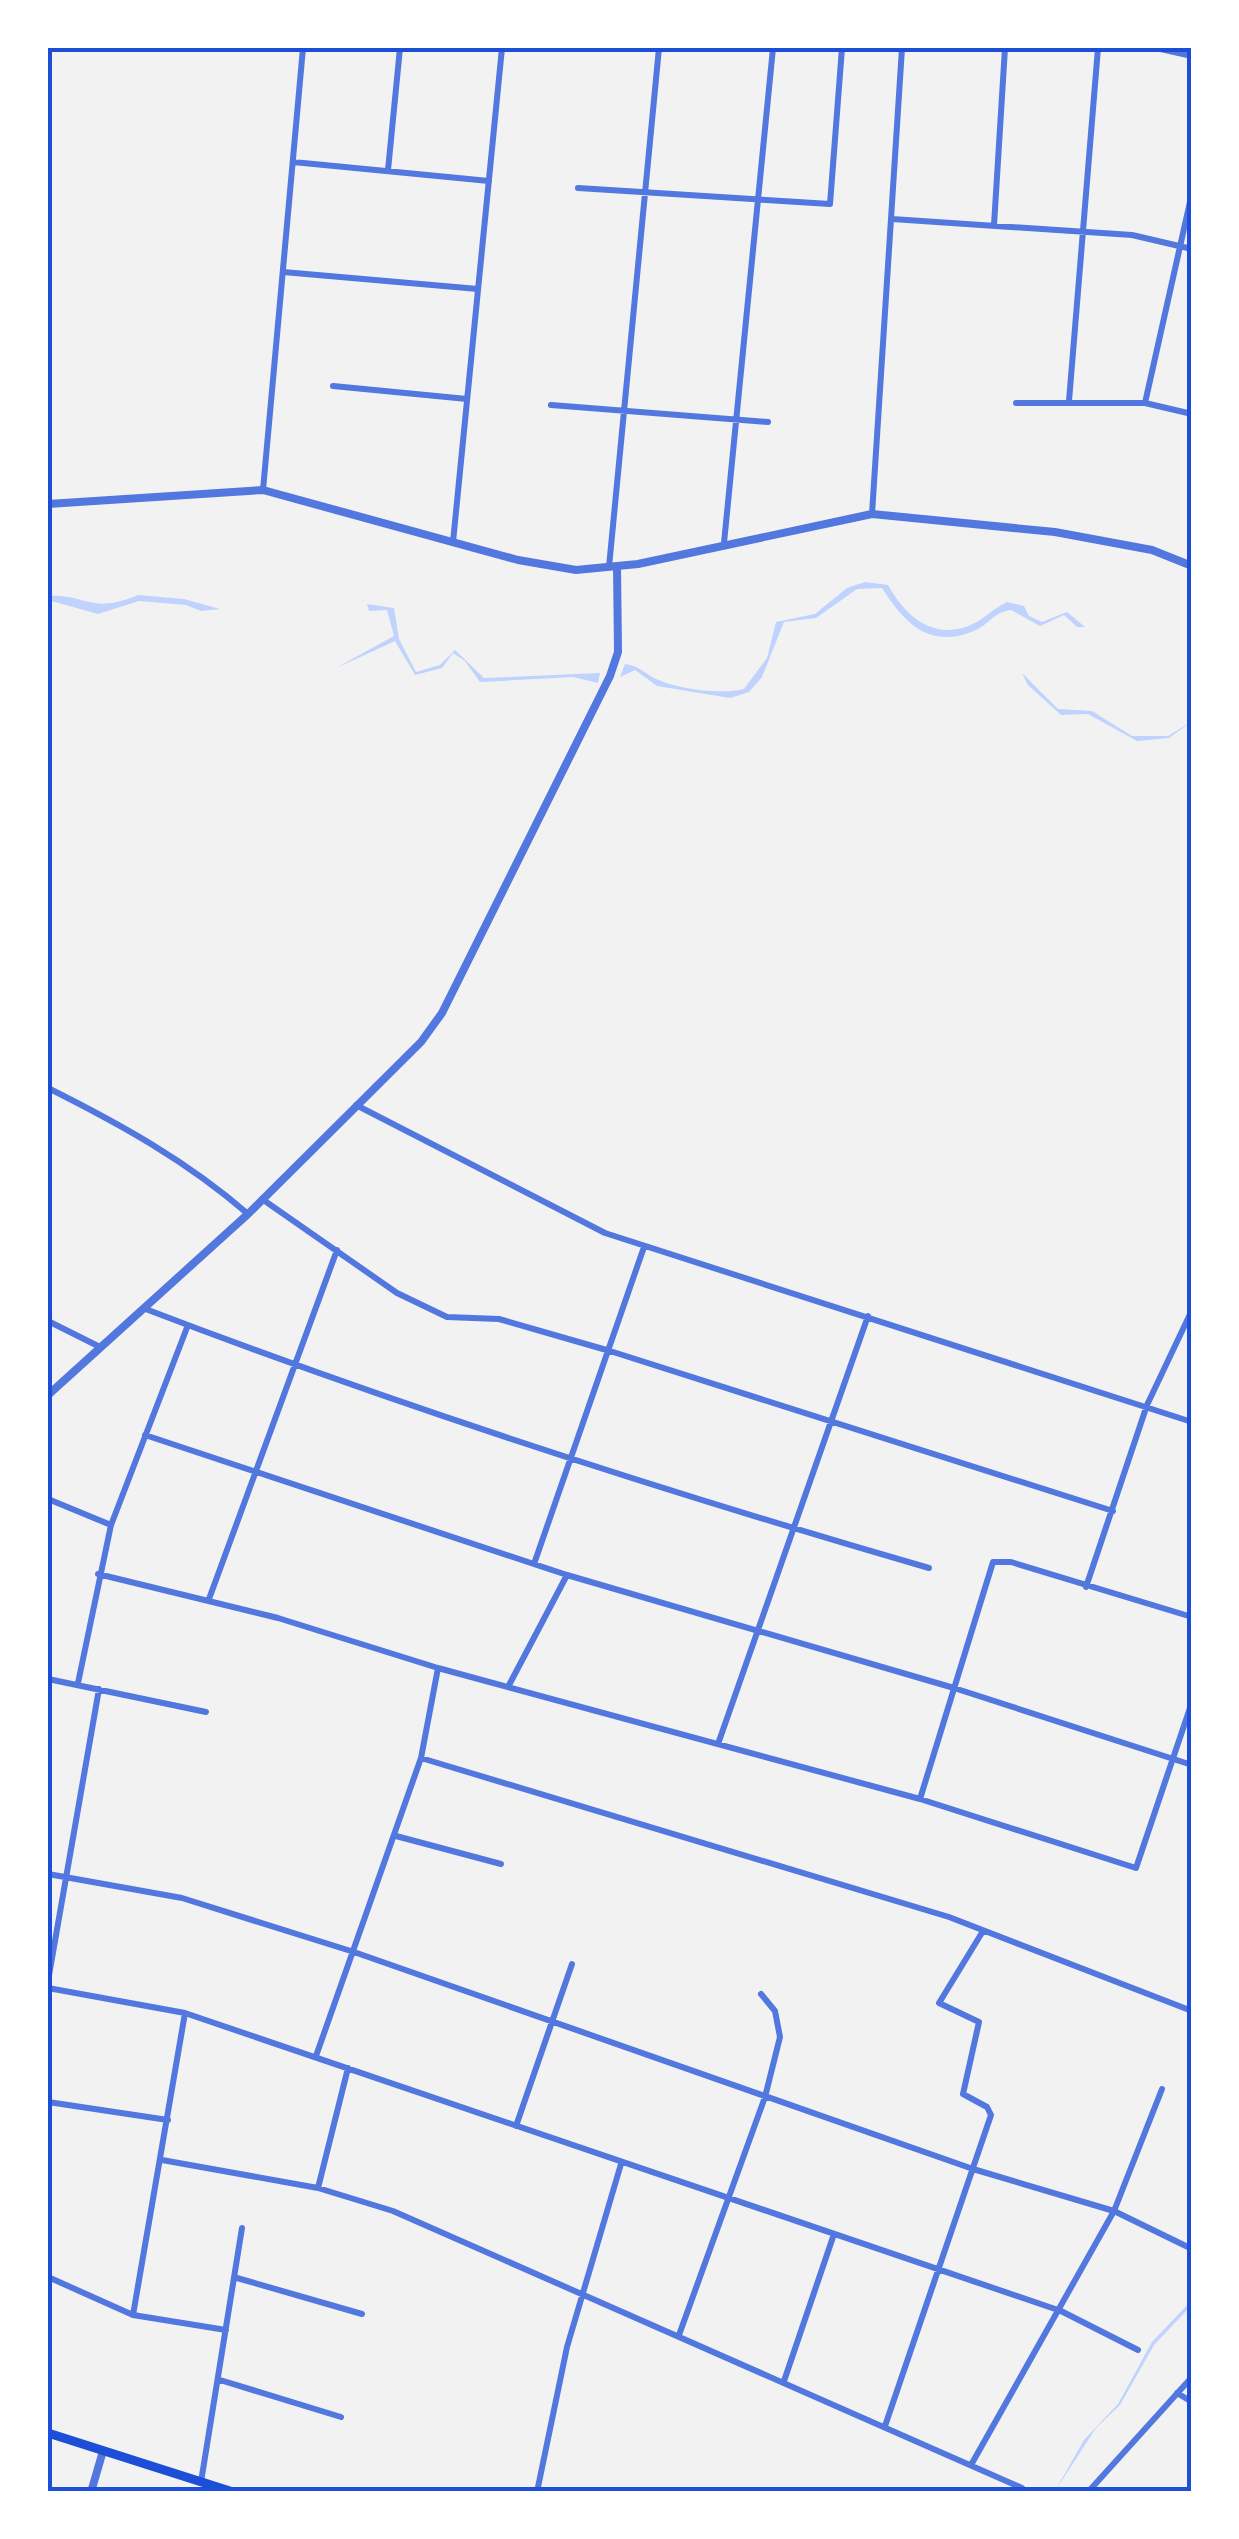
<svg xmlns="http://www.w3.org/2000/svg" width="1239" height="2539" viewBox="0 0 1239 2539" font-family="Figtree,sans-serif">
	<style>
		.water { fill: #bfd3fe }
		.lines { fill: none; stroke-linecap: round; stroke-linejoin: round }
		.minor { stroke: #5277de; stroke-width: 6 }
		.tertiary { stroke: #5277de; stroke-width: 8 }
		.primary { stroke: #1d4ed8; stroke-width: 9 }
		.neatline { fill: none; stroke: #1d4ed8; stroke-width: 4 }
	</style>
	<rect width="100%" height="100%" fill="#f2f2f2"/>
	<path class="water" d="M865 582 888 585C905 616 934 642 973 624 985 618 994 608 1007 602L1024 606 1029 616 1042 622 1067 612 1085 627H1077L1064 615 1040 626 1011 610C994 612 989 624 976 630 929 651 904 622 882 588L857 589 816 618 784 622 762 677 749 692 730 698 657 686 635 670 620 677 625 664C639 666 643 672 654 678 676 689 721 695 744 689L767 658 776 622 815 614 847 588Z
		M138 595 184 599 220 609 201 611 186 605 139 601 98 614 48 600V596C88 594 89 615 138 595Z
		M367 604 394 608 399 639 416 672 440 665 455 650 484 678 600 673 598 683 573 677 480 682 465 661 453 653 442 668 415 675 395 641 336 668 394 636 387 610 369 611Z
		M1022 673 1058 709 1092 711 1132 736H1168L1191 722 1169 738 1137 741 1088 714 1061 715 1028 685Z
		M1191 2301V2306L1154 2345 1120 2405 1096 2428 1055 2491 1084 2440 1118 2404 1152 2342Z"/>
	<g class="lines">
		<path class="minor" d="M1156 48 1192 56
			M293 162 489 181
			M388 170 400 48
			M578 188 830 204 842 48
			M892 219 1132 235 1192 249
			M994 225 1005 48
			M283 272 478 289
			M333 386 467 399
			M1069 401 1098 48
			M1016 403H1145L1192 414
			M1145 403 1192 193
			M551 405 768 422
			M263 490 303 48
			M872 514 902 48
			M453 542 502 48
			M724 543 773 48
			M609 567 659 48
			M48 1088C120 1124 187 1161 248 1214
			M356 1105 605 1233 1192 1422
			M262 1199 397 1293 447 1317 499 1319 610 1351 1113 1511
			M143 1308C401 1407 663 1491 929 1568
			M48 1321 100 1347
			M145 1435 567 1575 954 1688 1192 1765
			M48 1499 111 1525
			M534 1564 644 1247
			M98 1574 278 1618 438 1668 920 1799 1136 1868 1192 1702
			M1086 1587 1147 1405 1192 1310
			M209 1599 337 1250
			M48 1679 206 1712
			M78 1683 111 1525 188 1325
			M508 1687 567 1575
			M718 1744 868 1316
			M421 1758 949 1917 1192 2011
			M920 1799 993 1562H1011L1192 1617
			M396 1836 501 1864
			M48 1874 182 1898 354 1952 973 2169 1114 2211 1192 2249
			M48 1981 99 1689
			M48 1988 185 2013 1061 2311 1138 2350
			M316 2056 421 1758 438 1668
			M48 2102 168 2120
			M516 2126 572 1964
			M162 2160 318 2188 393 2211 1022 2488
			M318 2188 348 2068
			M48 2277 133 2315 226 2330
			M237 2278 362 2314
			M133 2315 185 2013
			M679 2335 765 2097 780 2037 775 2011 761 1994
			M220 2380 341 2417
			M784 2381 834 2234
			M1177 2393 1192 2402
			M885 2426 991 2115 987 2107 963 2094 979 2022 939 2003 983 1931
			M971 2465 1114 2211 1162 2089
			M201 2482 242 2228
			M537 2492 567 2347 621 2164
			M1088 2492 1192 2377"/>
		<path class="tertiary" d="M48 504 263 490 518 560 576 570 638 564 872 514 1055 532 1152 550 1192 566
			M48 1395 248 1214 421 1042 442 1013 610 676 618 652 617 566
			M91 2492 103 2451"/>
		<path class="primary" d="M48 2433 233 2492"/>
	</g>
	<rect width="1239" height="2539" fill="none" stroke="#ffffff" stroke-width="100"/>
	<rect x="50" y="50" width="1139" height="2439" class="neatline"/>
</svg>
